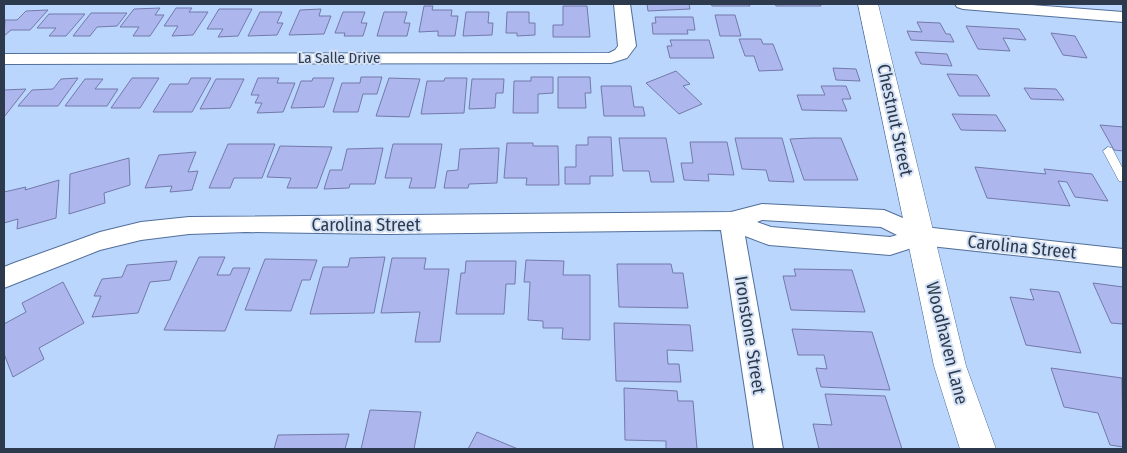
<svg xmlns="http://www.w3.org/2000/svg" width="1127" height="453" viewBox="0 0 1127 453" font-family="'Fira Sans Condensed',sans-serif">
	<style>
		.building { fill: #aeb7ed; stroke: #7279ab }
		.lines { fill: none; stroke-linecap: round; stroke-linejoin: round }
		.lane-casing { stroke: #506f9a; stroke-width: 1 }
		.street-casing { stroke: #506f9a; stroke-width: 2 }
		.secondary-casing { stroke: #506f9a; stroke-width: 1 }
		.lane { fill: #fff; fill-rule: evenodd }
		.street { fill: #fff; fill-rule: evenodd }
		.secondary { fill: #fff; fill-rule: evenodd }
		.labels { text-anchor: middle; stroke-width: 4; stroke-linejoin: round; paint-order: stroke }
		.far-street-label { font-size: 15px; fill: #2d3a4e; stroke: #d5e2f6 }
		.street-label { font-size: 18px; fill: #2d3a4e; stroke: #d5e2f6 }
	</style>
	<rect width="100%" height="100%" fill="#bbd6fd"/>
	<path class="building" d="M647 4H689L690 9 648 11Z
		M711 4H749L750 6H712Z
		M775 4H820L821 6H776Z
		M424 6H433L432 10H452L451 16H458L455 36H438V31L419 32Z
		M563 6H587L590 37H553V25H563Z
		M160 8 155 15H164L150 36H133L139 27H120L134 9Z
		M176 8H192L189 12H208L193 35 172 36 178 26H164Z
		M219 9H252L238 36 218 37 223 29H207Z
		M321 9 319 16H331L324 34 289 35 300 10Z
		M48 10 30 30H11L4 36 5 20H17L26 11Z
		M260 12H282L277 23H283L277 35 248 36Z
		M343 12H365L361 23H367L363 36H344L345 33H335Z
		M384 12H407L404 23H410L407 36H377Z
		M466 12H489L488 23H493L492 35 463 36Z
		M507 12H529V23H535V35L517 36V33H506Z
		M91 13H127L117 26 97 27 90 36H73Z
		M49 14H85L66 36H49L56 28H37Z
		M715 15H735L741 36H720Z
		M655 17H693L695 30H687L688 34H653L652 23H656Z
		M917 22 940 23 946 34H950L954 42 911 40 907 31 922 32Z
		M966 26 1019 29 1026 40 1003 38 1010 51 978 49Z
		M1051 33 1075 36 1087 58 1063 55Z
		M739 39H761L763 44H773L783 70 759 71 754 56H745Z
		M670 40H709L714 58H670L667 46H672Z
		M915 52 947 54 952 66 921 64Z
		M833 68 856 69 860 81 836 80Z
		M676 71 690 84 683 86 702 104 679 114 646 83Z
		M947 74 977 75 990 96H959Z
		M361 77H382L377 94H363L358 112H333L342 83H360Z
		M531 77H553V93L538 94V113H513L514 81H531Z
		M558 77H590L591 93H585L586 108H558Z
		M78 78 58 106H18L32 90 53 89 61 79Z
		M132 78H159L140 108H111Z
		M191 78H211L192 112H153L170 84H188Z
		M258 78H279L277 83H295L283 112 257 113 262 103H255L259 95H251Z
		M313 78H334L324 107 291 108 301 81H312Z
		M389 78 420 79 409 117 376 116Z
		M445 78H467L464 113 421 114 427 81H444Z
		M85 79H103L95 89H118L107 106H65Z
		M216 79H244L230 108 200 109Z
		M472 79H504L503 93H496L495 108 469 109Z
		M601 86H631L634 107H643L645 116H604Z
		M821 86H846L851 99H842L847 111 802 110 797 95H825Z
		M1024 88 1056 89 1064 100 1031 99Z
		M26 89 4 117V90Z
		M952 114 996 115 1006 131 961 130Z
		M1100 125 1123 127V151L1114 150Z
		M588 137H611L613 176H590V184H565V167H576V145H588Z
		M619 138H666L674 182H651L649 171H623Z
		M735 138H782L794 182 769 181 766 170 742 169Z
		M812 138H841L858 180H804L790 139Z
		M690 142H727L734 175 708 174 709 181 684 180 681 163H693Z
		M507 143H533V146H558L559 185H526L527 178H504Z
		M228 144H275L262 178H234L230 188H209Z
		M393 144H442L435 188H409L412 178H385Z
		M280 146 332 147 317 188H287L291 178 267 177Z
		M383 148 375 184H350L349 188 324 189 330 170H342L347 149Z
		M499 148 497 183 469 184 468 188H444L447 171 458 170 460 149Z
		M196 152 188 172 198 171 192 190 170 192 172 186 145 188 159 155Z
		M129 158 130 185 104 193 105 203 69 214 70 174Z
		M975 167 1046 174 1044 169 1092 174 1108 201 1075 197 1067 182 1058 181 1070 206 987 198Z
		M59 180 56 218 17 229 18 219 4 223V192L26 187 25 190Z
		M199 257H225L217 275H230L233 268H250L225 331 164 330Z
		M385 257 374 313 310 314 323 267H348L350 258Z
		M392 258H426L424 269H449L440 342H415L420 312 381 313Z
		M265 259 317 260 310 280H302L291 311 245 310Z
		M526 260 564 261 563 275H590V340L562 339 563 328H543V321L528 320 530 282H524Z
		M177 261 170 280 150 282 138 313 92 317 101 296H94L102 279 122 277 127 265Z
		M466 261H516L515 284H506L504 314H456L461 273H465Z
		M617 264H671L673 273H683L688 308 619 307Z
		M794 269 852 270 865 312 791 310 783 276H796Z
		M63 282 84 323 39 348 44 359 13 377 4 354V324L26 312 22 303Z
		M1093 283 1123 287V324L1111 323Z
		M1030 289 1059 292 1081 353 1026 345 1010 297 1034 300Z
		M614 323 690 325 693 351 667 350 668 364H679L681 382 616 381Z
		M792 329 872 332 890 390 821 387 816 368 827 369 824 355H798Z
		M1051 368 1122 378 1123 447 1110 445 1098 413 1064 407Z
		M624 388 677 391 678 401H693L697 449H666V441L625 440Z
		M825 394 885 396 902 449H819L813 424 832 425Z
		M370 410 421 412 414 449H361Z
		M477 432 518 449H468Z
		M349 434 345 449H274L278 435Z"/>
	<g class="lines">
		<defs>
			<path id="lane" d="M1108 147 1112 148 1123 169V182L1119 181 1103 151Z"/>
			<path id="street" d="M614 4H630L636 46 627 58 611 63 4 64V54L609 53 615 50 618 46Z
				M955 4H1019L1123 12V22L963 9 957 7Z
				M762 204 884 210 924 227 1123 249V267L921 245 890 255 769 245 745 236 783 449H754L721 230 387 234 246 232 189 234 141 240 100 250 4 288V267L14 263 100 232 141 222 189 217 731 212ZM762 220 881 227 897 235 890 237 771 227 757 222Z"/>
			<path id="secondary" d="M858 4H878L966 366 996 449H960L934 366Z"/>
		</defs>
		<use href="#lane" class="lane-casing"/>
		<use href="#street" class="street-casing"/>
		<use href="#secondary" class="secondary-casing"/>
		<use href="#lane" class="lane"/>
		<use href="#street" class="street"/>
		<use href="#secondary" class="secondary"/>
	</g>
	<g class="labels">
		<g class="far-street-label">
			<text x="339" y="63">La Salle Drive</text>
		</g>
		<g class="street-label">
			<text transform="translate(895 120) rotate(78)" y="6">Chestnut Street</text>
			<text x="366" y="231">Carolina Street</text>
			<text transform="translate(1022 247) rotate(6)" y="6">Carolina Street</text>
			<text transform="translate(750 335) rotate(81)" y="6">Ironstone Street</text>
			<text transform="translate(947 343) rotate(76)" y="6">Woodhaven Lane</text>
		</g>
	</g>
	<rect width="1127" height="453" fill="none" stroke="#2d3a4e" stroke-width="10"/>
</svg>
